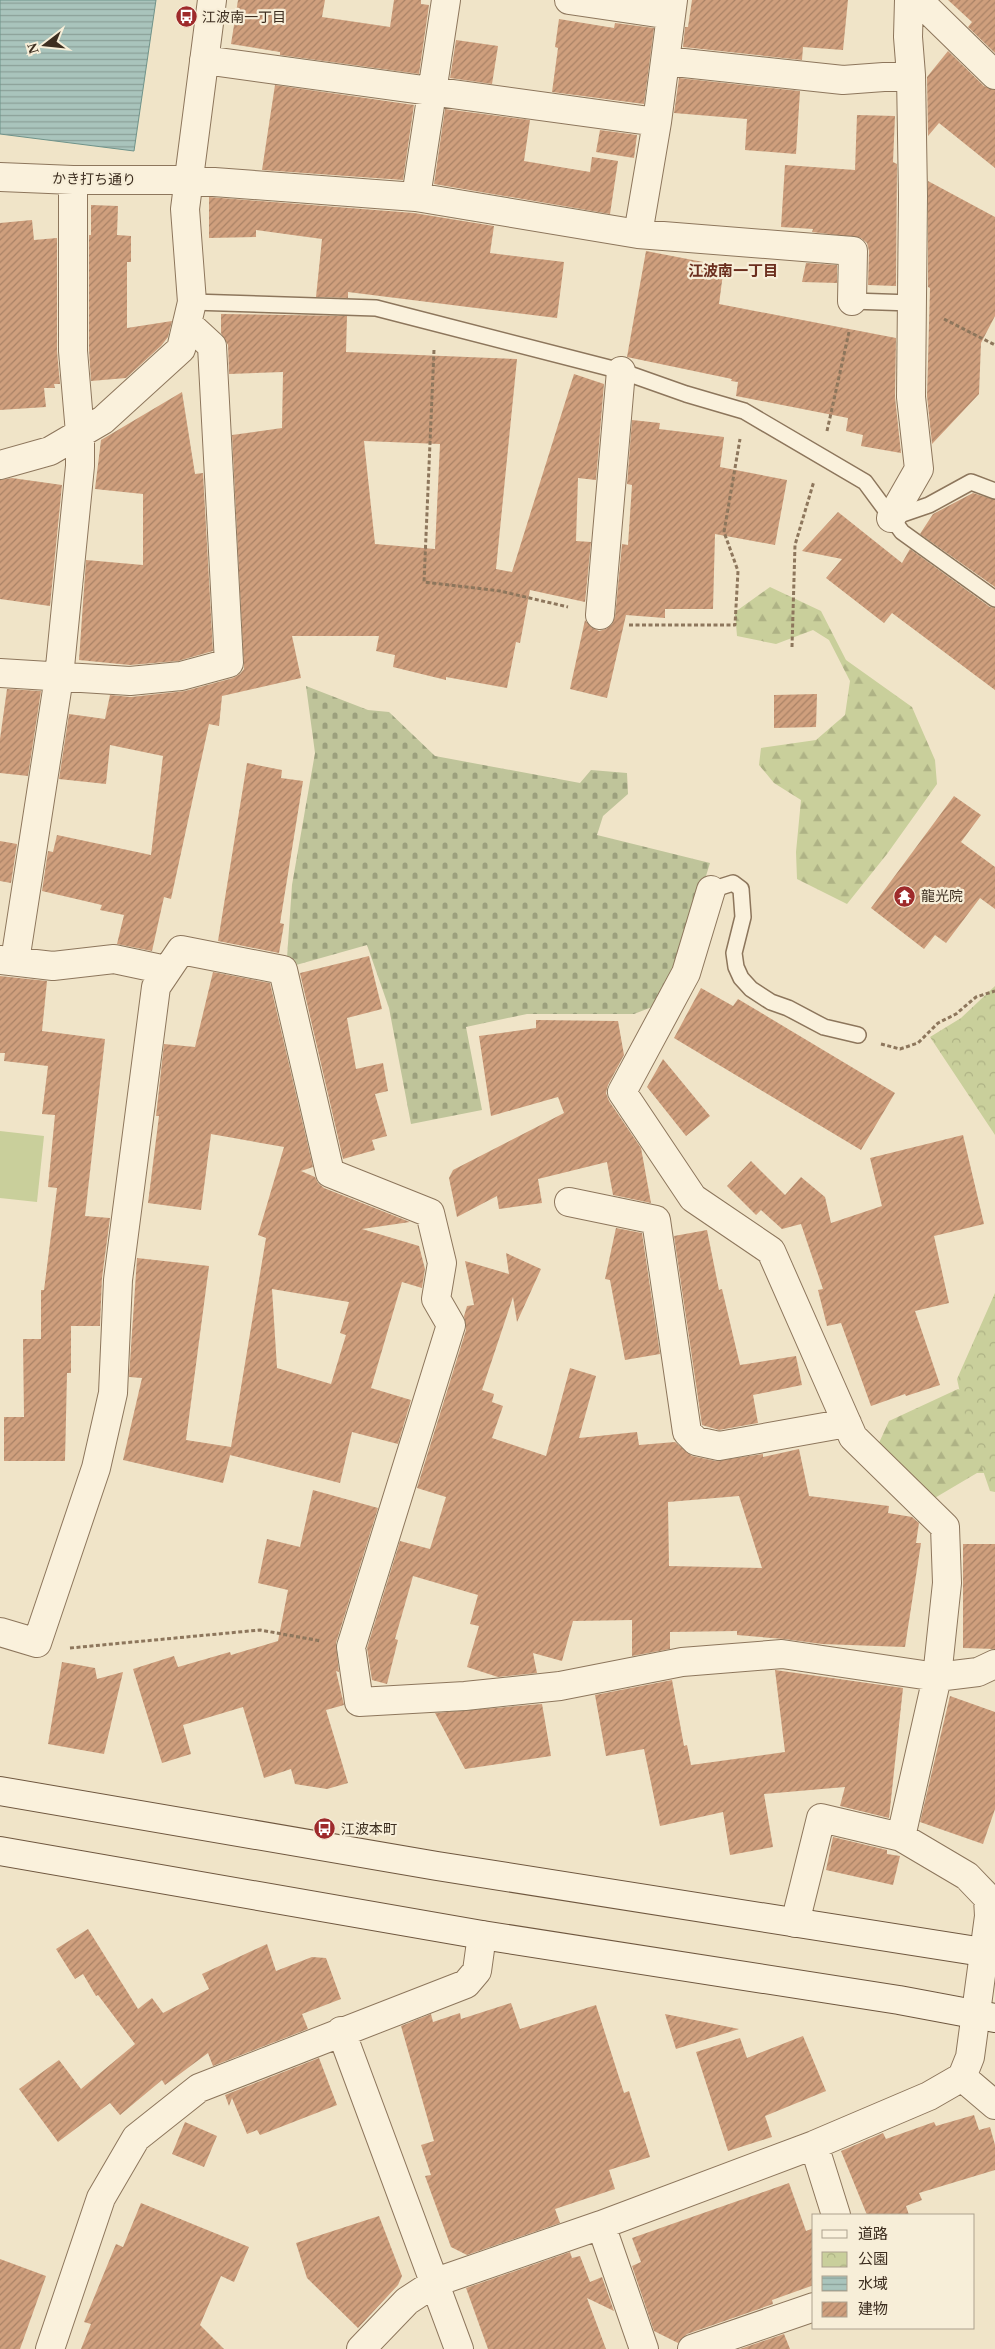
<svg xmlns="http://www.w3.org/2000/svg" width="995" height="2349" viewBox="0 0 995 2349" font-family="'Times New Roman','Noto Sans JP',serif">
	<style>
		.forest { fill: url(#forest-firs) }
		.cemetery { fill: url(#cemetery-stones) }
		.park { fill: url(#park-crowns) }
		.garden { fill: #c9cf9b }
		.water { fill: url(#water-rules); stroke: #6f938a }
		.building { fill: url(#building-hatch); fill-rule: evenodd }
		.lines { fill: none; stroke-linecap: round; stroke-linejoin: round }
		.lane-casing { stroke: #8d765c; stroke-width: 18 }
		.street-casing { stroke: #8d765c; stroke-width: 30 }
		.secondary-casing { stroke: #6f573f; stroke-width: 30 }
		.path { stroke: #8d765c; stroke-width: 3; stroke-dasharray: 4 2.5; stroke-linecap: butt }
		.lane { stroke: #faf1dc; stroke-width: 15 }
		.street { stroke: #faf1dc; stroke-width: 28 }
		.secondary { stroke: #faf1dc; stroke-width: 28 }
		.labels { text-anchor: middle; stroke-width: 4.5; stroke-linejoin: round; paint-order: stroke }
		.poi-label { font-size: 14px; fill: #3d2e20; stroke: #f7eed8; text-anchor: start }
		.street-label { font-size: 14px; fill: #3d2e20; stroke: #f7eed8 }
		.neighbourhood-label { font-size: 15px; font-weight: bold; fill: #6b2e1e; stroke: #f7eed8 }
	</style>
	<defs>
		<pattern id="forest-firs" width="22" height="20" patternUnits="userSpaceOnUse" patternTransform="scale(1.25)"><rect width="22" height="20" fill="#c9cf9b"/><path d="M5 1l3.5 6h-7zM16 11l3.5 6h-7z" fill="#aeb285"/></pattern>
		<pattern id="cemetery-stones" width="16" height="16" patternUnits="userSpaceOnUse" patternTransform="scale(1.25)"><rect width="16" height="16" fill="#bfc49a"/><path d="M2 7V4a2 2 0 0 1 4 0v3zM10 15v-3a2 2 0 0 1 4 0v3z" fill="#9ca07d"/></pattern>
		<pattern id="park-crowns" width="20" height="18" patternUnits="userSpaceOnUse" patternTransform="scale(1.25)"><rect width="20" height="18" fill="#c9cf9b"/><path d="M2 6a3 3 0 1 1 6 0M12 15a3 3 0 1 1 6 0" fill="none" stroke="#aeb285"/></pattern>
		<pattern id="water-rules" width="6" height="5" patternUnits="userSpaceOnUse" patternTransform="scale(1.25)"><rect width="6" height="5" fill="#a9c4bc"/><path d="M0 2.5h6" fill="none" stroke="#8ba098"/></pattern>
		<pattern id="building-hatch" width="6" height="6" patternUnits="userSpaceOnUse" patternTransform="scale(1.25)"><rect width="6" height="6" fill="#cf9f7d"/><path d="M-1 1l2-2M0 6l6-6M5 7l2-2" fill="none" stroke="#a98266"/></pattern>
	</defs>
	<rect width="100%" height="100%" fill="#f0e4c8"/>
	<path class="forest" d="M770 587 821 611 846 660 912 707 935 760 937 784 887 854 847 904 797 879 796 852 801 800 774 783 759 765 761 748 816 740 845 715 850 681 829 640 813 630 776 644 737 636 735 612Z
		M958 1389 995 1405 990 1473H977L933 1499 878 1445 889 1421Z"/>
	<path class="cemetery" d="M306 686 368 710 389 712 435 756 580 783 591 770 627 773 628 794 603 816 597 835 710 863 675 976 652 1007 634 1014H527L466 1027 482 1110 411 1124 389 1008 367 945 289 967 287 958 292 885 315 753Z"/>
	<path class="park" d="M995 986V1135L930 1037 961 1018Z
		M995 1293V1492L990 1491 967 1424 957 1379Z"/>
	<path class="garden" d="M0 1131 44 1136 37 1202 0 1198Z"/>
	<path class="water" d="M0 0H156L134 151 0 134Z"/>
	<path class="building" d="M238 0H325L322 17 390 27 394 0H421V4L429 5 419 74 280 55V52L231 44Z
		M692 0H848L843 50 803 47 802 60 683 47 685 27H688Z
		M948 0H995V53L968 27 972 22Z
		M559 19 614 28 615 23 654 28 644 104 552 92 558 48 555 47Z
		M456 40 498 46 492 84 450 78Z
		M948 51 984 86 995 90V168L939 123 928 136 927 77Z
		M679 78 800 91 796 154 745 150 747 119 674 113Z
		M275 85 414 105 403 180 262 170Z
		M445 109 530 120 524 161 590 172 592 157 618 161 610 214 434 184Z
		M857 115 895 116 893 162 897 164 896 286 868 285 869 251 867 243 861 238 812 232 813 229 781 227 785 165 855 170Z
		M600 130 637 135 634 158 596 152Z
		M928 181 995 217V316L981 343 979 394 932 444 927 396 930 288 928 287Z
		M209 197 414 213 494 226 490 253 564 262 557 318 348 292V298L316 297 322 239 256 230V237L209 238Z
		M91 205 118 206 117 235 131 236V262H127V328L172 321 168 337 161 346 126 378 91 381 89 350V235H91Z
		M32 220 34 240 57 238V351L60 384H54L55 388H44L46 407 0 410V223Z
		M646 251 724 266 719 304 896 338 895 397 901 453 861 446 863 435 846 431 848 418 736 396 738 382 731 381 732 379 627 357Z
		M806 263 837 265V283L802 282Z
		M221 314 347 316 346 352 517 359 496 569 512 572 574 374 604 384 596 480 578 478 576 541 591 542 585 602 530 590 520 643 516 642 507 688 446 677V680L393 667 395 655 376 651 379 636H292L301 678 222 696 219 726 209 724 171 899 164 897 152 951 117 944 124 915 100 910 102 905 42 891 48 851 53 852 57 835 151 855 163 756 110 745 106 784 59 779 69 714 105 719 110 695 131 697 185 691 233 678 240 674 244 669 232 435 282 428 283 372 229 374 228 345 221 333ZM364 441 440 444 435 549 375 544Z
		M182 392 195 474 203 473 213 651 178 661 130 665 79 660 86 560 143 565V494L95 489 101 440Z
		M632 420 660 423 659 429 724 437 720 467 787 480 775 545 715 534 713 609H665V618L626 615 607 698 570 689 585 620 591 627 599 631 606 629 612 624 615 617 622 544 628 545 632 485 627 484Z
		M12 478 62 485 50 606 0 599V480Z
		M973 493 995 500V587L920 534 933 514Z
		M838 512 902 563 910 549 990 607 995 608V690L892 613 884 623 826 578 842 559 802 551Z
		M7 689 41 691 28 776 0 773V739Z
		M817 694 816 727 774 728V695Z
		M247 763 282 770 281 778 303 781 280 923 284 924 279 953 218 941Z
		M954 796 981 815 961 842 995 867V909L980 898 946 943 935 935 924 949 871 908Z
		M0 841 17 844 11 883 0 881Z
		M369 956 382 1009 347 1018 356 1069 383 1063 388 1091 375 1094 387 1136 372 1140 375 1150 343 1159 300 973Z
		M213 972 270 983 313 1167 301 1171 315 1177 318 1183 324 1188 410 1222 362 1229 419 1246 425 1269 422 1288 402 1282 371 1388 411 1400 398 1444 352 1432 340 1483 230 1455 231 1451 223 1483 123 1460 142 1378 129 1377 137 1258 209 1266 186 1440 231 1447 266 1238 258 1235 284 1147 211 1134 201 1210 148 1203 159 1116H156L164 1044 195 1047ZM272 1289 349 1302 340 1333 346 1335 331 1384 277 1368Z
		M0 976 47 981 42 1031 105 1039 85 1216 110 1218 102 1278 100 1326H71V1373H67L65 1461H4V1417H24L23 1339H41V1290H44L57 1188 48 1187 55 1115 42 1114 48 1066 4 1061 5 1053H0Z
		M701 988 733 1006 738 999 895 1093 861 1150 674 1038Z
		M536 1020 618 1021 624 1055 608 1085 606 1093 609 1101 641 1148 651 1203 613 1195 607 1162 538 1179 542 1203 499 1209 497 1196 457 1217 449 1178 453 1170 564 1113 558 1097 491 1116 479 1036 536 1028Z
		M663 1059 710 1116 686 1136 647 1087Z
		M963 1135 984 1224 934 1236 949 1303 915 1311 940 1385 906 1396 905 1394 871 1406 841 1323 827 1326 818 1290 823 1289 801 1224 782 1229 761 1210 756 1215 727 1186 751 1161 785 1195 801 1177 825 1197 831 1223 882 1206 870 1158Z
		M616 1228 642 1233 660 1354 625 1360 610 1280 605 1279Z
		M707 1230 719 1290 722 1289 740 1365 796 1356 802 1385 753 1395 758 1423 719 1430 702 1425 674 1236Z
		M506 1253 541 1269 517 1322 513 1297 482 1390 494 1394 492 1402 503 1406 492 1438 546 1456 570 1368 596 1376 579 1438 637 1432 639 1445 675 1442 692 1456 716 1461 763 1454V1457L799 1449 809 1496 889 1506 888 1513 912 1517 919 1523 916 1543H921L905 1647 822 1644 784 1639 737 1635V1631L670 1632V1649L632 1656V1620L573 1621 562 1661 533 1653 537 1673 498 1677 467 1667 479 1626 470 1624 478 1595 413 1576 395 1639 398 1640 387 1684 372 1680 367 1648 400 1541 430 1549 446 1497 417 1488 466 1330 464 1316 467 1306 474 1305 465 1261 509 1274ZM739 1496 762 1568 669 1566 668 1502Z
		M313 1490 378 1508 336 1643 339 1672 336 1671 344 1705 326 1710 348 1783 327 1789 295 1784 291 1769 264 1778 243 1707 183 1725 191 1754 162 1763 133 1669 174 1656 178 1667 230 1652 231 1655 278 1641 288 1590 258 1583 267 1539 300 1547Z
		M963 1544H995V1649L963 1648Z
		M62 1662 95 1668 97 1679 123 1672 104 1754 48 1744Z
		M775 1670 903 1688 889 1818 840 1806 845 1787 764 1794 773 1847 730 1855 723 1812 660 1826 644 1749 606 1756 595 1695 672 1680 684 1746 687 1745 691 1765 785 1752Z
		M950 1696 995 1712V1809L983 1844 920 1822Z
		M542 1704 551 1756 465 1769 435 1713Z
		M833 1837 887 1850V1854L900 1856 893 1885 826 1870Z
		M88 1929 138 2009 152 1998 163 2013 209 1989 202 1974 267 1944 276 1971 312 1957 326 1958 341 1999 302 2014 308 2029 213 2066 208 2053 165 2085 162 2080 120 2115 110 2103 58 2142 19 2089 59 2060 81 2089 135 2044 98 1995 96 1996 83 1974 75 1979 56 1949Z
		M511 2003 520 2029 596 2005 624 2093 629 2091 650 2157 609 2170 615 2189 555 2209 560 2223 467 2255 451 2247 425 2176 431 2175 421 2145 434 2141 401 2026 431 2014 433 2022 460 2013 461 2019Z
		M665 2014 739 2029 676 2049Z
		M803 2036 826 2091 765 2116 772 2137 728 2151 696 2052 740 2038 747 2058Z
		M319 2058 337 2105 260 2135 257 2130 247 2134 232 2098 229 2106 225 2095Z
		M974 2115 979 2130 990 2127 995 2145V2170L919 2193 922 2200 906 2206 909 2215H867L841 2151 883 2133 886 2139 934 2122 936 2126Z
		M185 2122 217 2136 204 2167 172 2154Z
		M789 2183 806 2231 814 2228V2285L772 2300 773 2304 687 2334 678 2343 654 2331 632 2266 641 2262 632 2238Z
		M141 2203 249 2247 234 2282 221 2276 200 2325 224 2349H81L91 2324 84 2322 116 2244 123 2247Z
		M379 2216 402 2276 398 2285 358 2328 307 2278 296 2243Z
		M570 2252 572 2258 580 2256 590 2282 602 2277 614 2311 587 2298 606 2349H488L466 2288Z
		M0 2259 46 2276 20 2349H0Z
		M784 2334 790 2349H740Z"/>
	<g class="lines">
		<defs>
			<path id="lane" d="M852 301 912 303
				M192 302 376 308 621 371 686 394 744 411 865 482 902 532 995 599
				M891 518 929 505 971 482 995 491
				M711 890 733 883 741 889 743 917 734 953 736 967 741 978 751 989 771 1002 788 1008 824 1027 858 1035"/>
			<path id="street" d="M569 0 671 15
				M918 0 995 75
				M204 60 657 122
				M665 61 843 80 911 75
				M0 177 73 180H187L416 197 638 234 853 251 852 301
				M416 197 446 0
				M638 234 657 122 673 0
				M0 465 50 451 103 420 181 349 192 302 185 209 212 0
				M891 518 919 469 911 397 913 196 911 75 908 37 909 0
				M600 615 621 371
				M0 673 130 681 181 676 229 663 212 346 187 323
				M711 890 686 973 622 1092 693 1198 771 1251 853 1437 945 1527 947 1583 937 1677 901 1837
				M0 960 53 966 114 959 166 970
				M15 961 59 677 80 466V433L73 351V180
				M569 1202 656 1220 687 1432 696 1441 719 1446 847 1423
				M0 1632 37 1643 96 1468 113 1393 118 1280 156 987 181 950 283 970 330 1173 430 1213 442 1263 436 1299 451 1325 351 1647 359 1702 465 1696 560 1686 682 1662 782 1654 937 1677 978 1672 995 1664
				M795 1923 821 1818 901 1837 967 1876 988 1898 989 1916 970 2057 962 2077 995 2105
				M341 2031 459 2349
				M814 2145 836 2215
				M601 2225 644 2349
				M50 2349 101 2198 136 2138 199 2088 466 1984 477 1971 482 1935
				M361 2349 407 2301 436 2282 601 2225 814 2145 929 2096 962 2077
				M692 2349 814 2307"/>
			<path id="secondary" d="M0 1791 437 1866 995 1954
				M0 1851 482 1935 899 2000 995 2018"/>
		</defs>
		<use href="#lane" class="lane-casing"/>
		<use href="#street" class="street-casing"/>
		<use href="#secondary" class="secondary-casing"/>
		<path class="path" d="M944 319 995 345
			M434 350 424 582 500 591 568 607
			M827 431 849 332
			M629 625H735L738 571 724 532 740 439
			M792 647 795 545 814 481
			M881 1044 900 1049 918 1043 938 1023 956 1014 976 997 995 991
			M70 1648 260 1630 321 1641"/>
		<use href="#lane" class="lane"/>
		<use href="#street" class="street"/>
		<use href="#secondary" class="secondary"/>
	</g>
	<defs>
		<symbol id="bus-disc" viewBox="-11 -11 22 22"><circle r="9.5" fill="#9e2a2b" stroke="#f7eed8"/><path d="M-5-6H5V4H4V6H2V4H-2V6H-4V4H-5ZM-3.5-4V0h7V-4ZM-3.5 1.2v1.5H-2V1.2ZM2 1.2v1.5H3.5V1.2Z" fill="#fff"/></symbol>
		<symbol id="temple-disc" viewBox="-11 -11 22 22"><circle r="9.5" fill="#9e2a2b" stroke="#f7eed8"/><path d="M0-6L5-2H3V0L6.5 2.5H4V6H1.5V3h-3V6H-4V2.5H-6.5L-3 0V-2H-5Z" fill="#fff"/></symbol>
	</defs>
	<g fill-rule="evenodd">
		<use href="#bus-disc" x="174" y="4" width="25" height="25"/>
		<use href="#temple-disc" x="892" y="884" width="25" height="25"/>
		<use href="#bus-disc" x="312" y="1816" width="25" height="25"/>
	</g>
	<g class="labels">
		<g class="poi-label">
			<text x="202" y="22">江波南一丁目</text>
			<text x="921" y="901">龍光院</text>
			<text x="341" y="1834">江波本町</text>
		</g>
		<g class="street-label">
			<text transform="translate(94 179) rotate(1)" y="5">かき打ち通り</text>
		</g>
		<g class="neighbourhood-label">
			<text x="733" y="276">江波南一丁目</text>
		</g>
	</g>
	<rect x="812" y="2214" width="162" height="115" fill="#f7eed8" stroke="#ada18e"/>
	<rect x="822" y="2230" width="25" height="8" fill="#faf1dc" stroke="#ada18e"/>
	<text x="858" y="2239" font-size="15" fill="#3d2e20">道路</text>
	<rect x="822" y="2252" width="25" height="15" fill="url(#park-crowns)" stroke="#ada18e"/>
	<text x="858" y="2264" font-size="15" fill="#3d2e20">公園</text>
	<rect x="822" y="2276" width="25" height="15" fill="url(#water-rules)" stroke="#ada18e"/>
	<text x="858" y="2289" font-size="15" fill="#3d2e20">水域</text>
	<rect x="822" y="2302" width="25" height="15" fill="url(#building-hatch)" stroke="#ada18e"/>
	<text x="858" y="2314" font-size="15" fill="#3d2e20">建物</text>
	<g transform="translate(45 45) rotate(254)" stroke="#f7eed8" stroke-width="4" paint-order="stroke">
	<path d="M0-4L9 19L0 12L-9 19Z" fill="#3d2e20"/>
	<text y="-8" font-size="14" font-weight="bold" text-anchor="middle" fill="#3d2e20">N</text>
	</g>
</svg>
